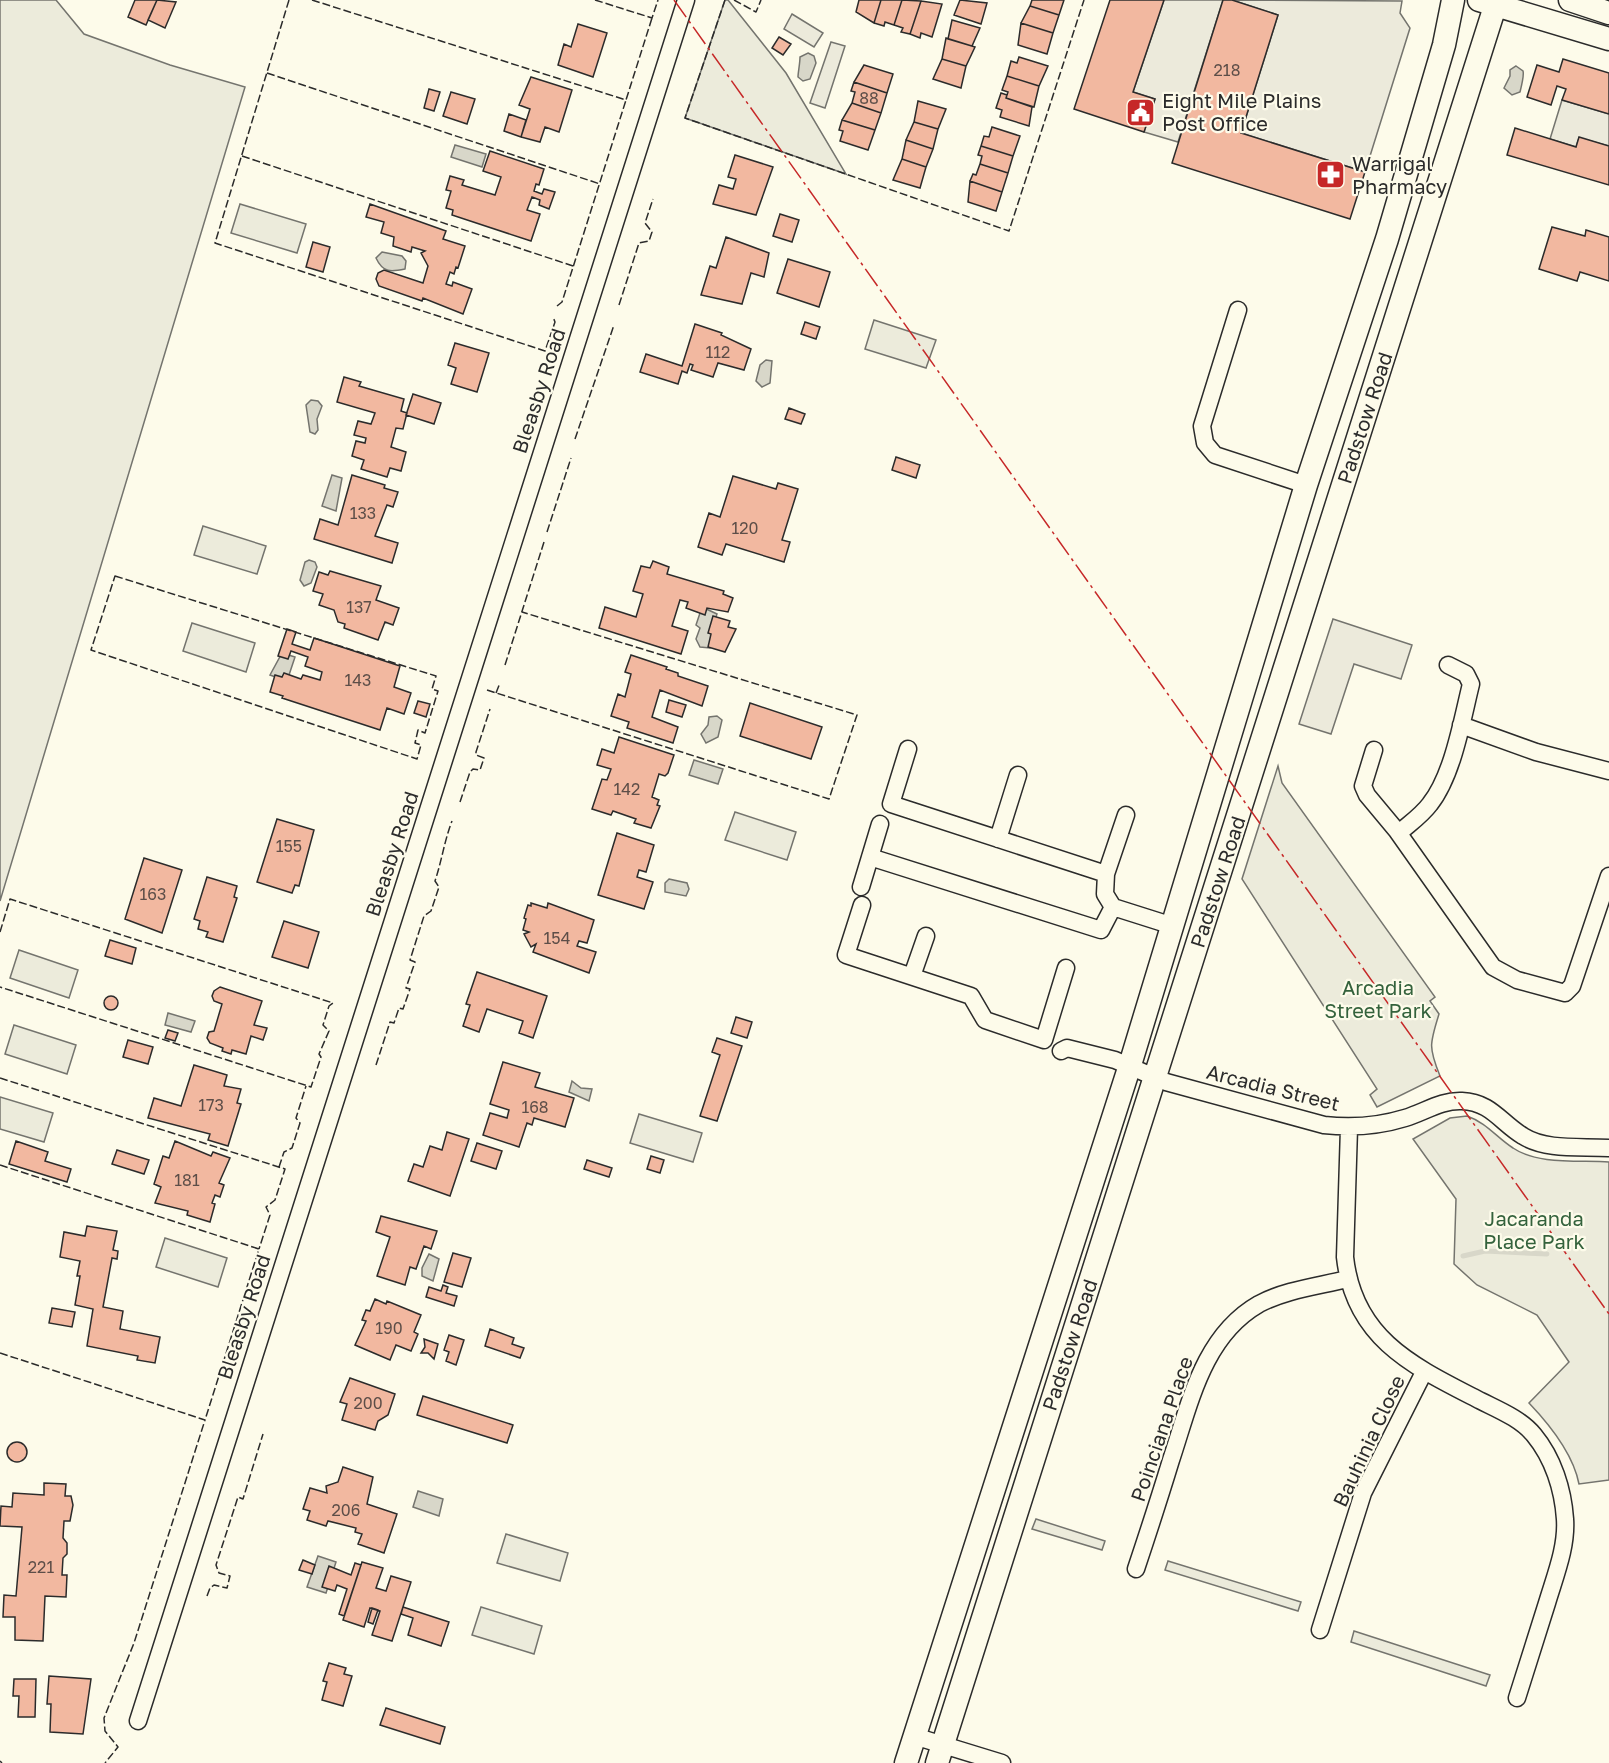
<svg xmlns="http://www.w3.org/2000/svg" width="1609" height="1763" viewBox="0 0 1609 1763" font-family="'Golos Text',sans-serif">
	<style>
		.green { fill: #ecebdb; stroke: #74746e; stroke-width: 1.5 }
		.parking { fill: #eceadb; stroke: #74746e; stroke-width: 1.5 }
		.water { fill: #d8d7c9; stroke: #74746e; stroke-width: 1.5 }
		.lines { fill: none; stroke-linecap: round; stroke-linejoin: round }
		.stream { stroke: #d8d7c9; stroke-width: 5 }
		.building { fill: #f2b8a0; stroke: #2b2b2b; stroke-width: 1.5 }
		.street-casing { stroke: #2b2b2b; stroke-width: 19 }
		.secondary-casing { stroke: #2b2b2b; stroke-width: 25 }
		.street { stroke: #fdfbea; stroke-width: 16 }
		.secondary { stroke: #fdfbea; stroke-width: 22 }
		.fence { stroke: #2b2b2b; stroke-width: 1.5; stroke-dasharray: 8 3; stroke-linecap: butt }
		.power { stroke: #c62828; stroke-width: 1.5; stroke-dasharray: 21 4.5 3 4.5; stroke-linecap: butt }
		.labels { text-anchor: middle; stroke-width: 4.5; stroke-linejoin: round; paint-order: stroke }
		.number-label { font-size: 16px; fill: #5d4e48 }
		.poi-label { font-size: 20px; fill: #2b2b2b; stroke: #fdfbea; text-anchor: start }
		.street-label { font-size: 20px; fill: #2b2b2b; stroke: #fdfbea }
		.park-label { font-size: 20px; fill: #34623c; stroke: #fdfbea }
	</style>
	<rect width="100%" height="100%" fill="#fdfbea"/>
	<path class="green" d="M0 0H56L84 34 170 65 245 87 0 901Z
		M725 0H728L786 73 846 174 685 118Z
		M240 204 306 224 297 253 231 233Z
		M874 320 936 340 926 368 865 349Z
		M203 526 266 546 257 574 194 555Z
		M192 623 255 643 246 672 183 651Z
		M1278 766 1282 783 1435 997 1430 1001 1439 1014C1430 1043 1428 1047 1440 1076L1377 1107 1370 1095 1377 1089 1242 879Z
		M735 812 796 832 787 860 725 840Z
		M19 950 78 970 69 998 10 978Z
		M14 1025 76 1045 67 1074 5 1054Z
		M0 1097 53 1113 44 1142 0 1129Z
		M639 1114 702 1133 693 1162 630 1143Z
		M1467 1116C1487 1123 1496 1137 1513 1148 1538 1165 1579 1160 1609 1162V1480L1579 1484C1573 1453 1550 1425 1529 1403L1569 1362 1537 1315 1477 1285 1454 1264 1456 1199 1413 1139 1450 1118Z
		M165 1238 227 1258 218 1287 156 1267Z
		M1036 1519 1105 1541 1102 1550 1032 1529Z
		M506 1534 568 1553 560 1581 497 1563Z
		M1168 1561 1301 1602 1298 1611 1165 1570Z
		M481 1607 542 1626 534 1654 472 1635Z
		M1354 1631 1490 1675 1486 1686 1351 1642Z"/>
	<path class="parking" d="M1164 0H1223L1178 142 1144 132 1155 99 1133 92Z
		M1232 0 1402 1 1400 13 1410 28 1365 172 1241 133 1278 15Z
		M792 14 823 33 814 47 784 29Z
		M831 42 845 46 825 108 810 103Z
		M1562 100 1609 114V146L1579 138 1576 147 1550 139Z
		M1333 619 1412 645 1401 679 1354 664 1331 734 1299 724Z"/>
	<path class="water" d="M808 53 814 56 816 63 810 79 803 81 798 77C798 73 800 63 800 57Z
		M1516 66 1523 71C1524 74 1521 88 1520 92L1512 95 1504 88 1510 76V70Z
		M455 145 486 154 482 167 451 157Z
		M382 252 402 256 406 261 405 269C391 272 383 273 376 258Z
		M766 360 772 361 770 383 762 387 756 381 760 365Z
		M311 400 318 401 322 406 317 419 318 430 315 434 310 432 306 405Z
		M332 475 342 478 336 511 322 506Z
		M309 560 315 562 317 567 311 583 304 586 300 580 305 562Z
		M702 607 717 614 711 631 715 632 710 648 700 647 696 639 700 628 696 625Z
		M282 653 295 657 287 681 270 675Z
		M717 716 722 720 718 737 706 743 701 734 708 725 709 717Z
		M694 760 723 769 718 784 689 775Z
		M669 879 687 883 689 889 686 896 665 892V883Z
		M168 1013 195 1021 191 1032 165 1025Z
		M572 1081 581 1088 592 1089 589 1101 569 1092Z
		M429 1254 439 1259 433 1281 422 1276V1268Z
		M418 1491 443 1499 439 1516 413 1507Z
		M318 1556 336 1562 326 1593 307 1587Z"/>
	<g class="lines">
		<path class="stream" d="M1463 1256 1485 1251 1547 1254"/>
	</g>
	<path class="building" d="M135 0H157L146 25 128 17Z
		M157 0 176 2 165 28 148 20Z
		M859 0H881L874 23 856 12Z
		M881 0H902L894 25 885 22 884 26 874 23Z
		M902 0 921 1 910 34 901 32 903 28 894 25Z
		M960 0 987 3 981 24 954 15Z
		M1032 0H1064L1059 15 1030 6Z
		M1110 0H1164L1133 92 1155 99 1144 132 1074 109Z
		M1223 0H1232L1278 15 1241 133 1365 172 1350 219 1172 163Z
		M921 1 942 4 932 37 921 33 920 38 910 34Z
		M1030 6 1059 15 1053 33 1021 23Z
		M952 20 980 28 972 46 948 39Z
		M1021 23 1053 33 1047 54 1018 45Z
		M578 24 607 33 593 77 558 65 564 44 571 47Z
		M779 37 791 44 783 55 772 48Z
		M946 38 975 47 966 66 942 59Z
		M1019 57 1048 66 1039 86 1007 76 1011 61 1017 63Z
		M942 59 966 66 961 88 933 79Z
		M1563 59 1609 73V114L1562 100 1566 89 1557 86 1551 105 1527 97 1537 65 1559 72Z
		M864 65 893 74 887 93 854 82Z
		M1007 76 1039 86 1034 107 1006 98 1008 92 1002 90Z
		M531 77 572 90 559 132 545 127 540 142 521 137 530 109 519 105Z
		M854 82 887 93 881 113 852 103 855 92 851 91Z
		M429 89 440 92 434 111 424 108Z
		M451 92 475 99 467 124 443 116Z
		M1001 93 1007 95 1006 98 1032 107 1029 126 1000 117 1002 110 996 108Z
		M918 101 946 109 938 129 914 122Z
		M852 103 881 113 875 130 842 120Z
		M509 114 526 120 521 137 504 131Z
		M842 120 875 130 868 150 840 141 843 131 839 130Z
		M914 122 938 129 933 149 906 140Z
		M992 127 1020 136 1013 156 981 146 984 136 989 137Z
		M1515 128 1576 147 1579 137 1609 146V185L1507 155Z
		M906 140 933 149 926 167 902 159Z
		M981 146 1013 156 1008 173 980 164 982 156 978 155Z
		M490 151 544 169 539 185 536 184 534 191 542 194 544 189 555 192 549 209 539 205 540 200 532 197 527 210 540 214 531 241 452 215 453 210 446 208 451 191 446 190 450 176 464 180 462 185 495 195 501 177 483 171Z
		M735 155 773 167 756 215 713 204 719 185 733 189 736 179 728 177Z
		M902 159 926 167 920 188 893 180Z
		M980 164 1008 173 1002 192 970 181 973 174 976 175Z
		M970 181 1002 192 996 211 968 202Z
		M370 204 446 231 443 239 465 246 458 268 456 267 454 274 450 272 446 284 452 286 453 282 472 289 463 314 423 298 422 301 379 286 376 279 378 273 384 270 423 283 428 266 421 253 425 251 412 247 411 252 393 246 394 237 381 233 384 222 366 217Z
		M780 214 799 220 792 242 773 236Z
		M1552 227 1585 236 1586 230 1609 237V281L1580 272 1577 281 1539 269Z
		M726 237 769 253 764 277 751 273 742 304 701 295 710 266 716 268Z
		M313 242 330 247 323 272 306 267Z
		M788 259 830 272 819 307 777 293Z
		M805 322 820 327 816 339 801 334Z
		M695 324 722 333 721 335 751 349 744 370 718 363 713 377 691 370 693 365 690 364 687 373 682 371 678 384 640 372 646 354 682 366Z
		M455 343 489 353 477 392 451 384 456 368 448 365Z
		M344 377 361 382 359 386 404 399 401 411 407 413 403 429 396 428 391 447 406 452 401 471 390 468 387 477 361 469 364 460 352 456 356 441 365 443 366 438 354 435 358 421 371 424 375 413 337 402Z
		M413 394 441 403 434 424 406 415Z
		M789 408 805 414 801 424 785 419Z
		M896 457 920 465 916 478 892 470Z
		M352 475 385 485 384 488 398 492 393 507 387 505 375 536 398 543 392 563 314 539 320 519 338 525Z
		M733 476 776 489 778 483 798 489 782 540 790 542 784 562 726 544 722 555 698 547 709 513 720 517Z
		M653 561 669 567 667 574 724 591 723 594 733 598 728 612 707 608 705 615 686 608 688 602 680 600 672 626 688 631 681 654 599 628 605 607 636 617 643 594 633 591 641 566 650 568Z
		M330 571 381 586 376 600 399 608 393 625 385 622 378 640 344 628 345 624 338 622 334 610 319 605 323 594 313 591 319 572 328 575Z
		M713 616 730 621 728 627 736 629 725 652 708 647 711 634 708 633Z
		M287 629 296 632 292 644 310 650 314 638 400 666 394 687 411 693 404 714 387 708 380 730 282 698 283 696 270 692 275 675 282 677 284 673 301 679 303 675 320 680 322 672 305 666 308 657 291 651 288 659 278 656Z
		M631 655 667 667 666 669 678 673V676L708 686 702 706 660 690 652 717 678 727 673 743 627 728 629 722 611 716 618 694 625 697 631 674 625 672Z
		M669 700 686 705 682 717 666 712Z
		M418 701 430 704 426 717 414 713Z
		M750 703 822 727 811 759 740 736Z
		M619 737 674 755 668 773 665 776 659 774 652 797 659 800 657 805 660 806 651 828 634 823 636 819 613 811 611 815 592 809 602 779 607 780 611 769 597 765 602 749 614 753Z
		M277 819 314 830 299 886 295 885 292 893 257 882Z
		M617 833 654 845 646 872 639 870 637 877 653 882 644 909 598 895Z
		M144 858 182 870 162 933 125 919Z
		M207 877 237 886 234 897 237 898 223 942 206 937 208 932 198 929 200 921 194 919Z
		M531 903 547 908 548 903 594 920 587 943 579 941 577 946 596 952 589 973 533 952 536 944 531 947 524 934 529 932 523 930 526 919 524 918 528 905 531 906Z
		M284 921 319 932 308 968 272 957Z
		M110 940 136 948 132 964 105 956Z
		M477 972 547 996 533 1038 519 1033 523 1021 487 1009 479 1032 463 1026 470 1005 466 1004Z
		M220 987 262 1001 254 1025 267 1028 263 1040 251 1036 246 1054 232 1050 231 1054 222 1051 223 1048 210 1043 207 1038 209 1032 214 1031 222 1004 214 1001 212 996 214 991Z
		M104 1003a7 7 0 1 1 14 0a7 7 0 1 1-14 0Z
		M736 1017 752 1022 747 1038 731 1033Z
		M168 1030 178 1033 175 1041 165 1038Z
		M717 1038 742 1046 717 1121 700 1116 720 1055 712 1052Z
		M128 1040 153 1047 148 1064 123 1057Z
		M503 1062 540 1073 535 1087 574 1098 565 1127 534 1118 532 1125 527 1123 519 1147 483 1135 490 1113 507 1118 509 1110 490 1104Z
		M194 1065 227 1075 224 1086 241 1089 237 1103 241 1104 228 1146 208 1140 210 1134 148 1118 154 1098 181 1106Z
		M447 1132 469 1139 450 1196 408 1181 414 1164 423 1167 430 1146 442 1150Z
		M16 1141 48 1152 45 1161 71 1169 67 1182 9 1164Z
		M175 1141 211 1156 213 1152 230 1158 219 1183 224 1185 220 1197 215 1195 212 1203 215 1204 210 1222 187 1215 188 1211 155 1203 161 1187 154 1184 163 1156 169 1158Z
		M477 1143 502 1151 496 1169 471 1161Z
		M117 1150 149 1160 144 1174 112 1164Z
		M651 1156 664 1160 660 1173 647 1169Z
		M587 1160 612 1168 609 1177 584 1169Z
		M381 1216 437 1231 431 1249 424 1246 416 1269 410 1267 405 1285 377 1276 390 1237 376 1232Z
		M87 1226 117 1231 113 1250 118 1251 117 1259 112 1258 103 1307 123 1311 120 1329 160 1337 155 1363 137 1360 138 1356 87 1346 93 1309 75 1305 80 1276H77L80 1261 60 1257 64 1232 85 1236Z
		M453 1253 471 1258 462 1287 444 1282Z
		M443 1285 448 1287 446 1293 457 1296 454 1306 426 1297 429 1287 441 1291Z
		M375 1299 386 1304 387 1301 421 1315 414 1332 418 1334 411 1351 396 1345 390 1360 355 1345 366 1321 362 1320 366 1310 370 1311Z
		M52 1308 75 1312 72 1327 49 1323Z
		M490 1329 514 1338 512 1344 524 1348 520 1358 485 1346Z
		M449 1335 464 1340 456 1365 446 1361 449 1352 444 1350Z
		M424 1339 438 1344 434 1359 428 1353H421L425 1347Z
		M350 1378 395 1394 388 1415 378 1421 375 1430 342 1420 347 1404 340 1402Z
		M423 1396 513 1425 507 1443 417 1415Z
		M7 1452a10 10 0 1 1 20 0a10 10 0 1 1-20 0Z
		M343 1467 373 1477 367 1504 397 1514 384 1553 358 1544 362 1534 355 1532 356 1528 328 1521 326 1526 307 1520 310 1511 303 1509 310 1488 327 1493 326 1486 338 1482Z
		M44 1483 66 1484 65 1496H71L73 1505 70 1521H64L63 1538 67 1543V1554L63 1558 62 1575H67L66 1597 45 1596 43 1641 15 1640V1617H3L4 1595 16 1596 22 1527 0 1526 1 1506 12 1507 13 1493 44 1495Z
		M303 1560 315 1565 312 1574 299 1570Z
		M362 1562 383 1568 376 1588 386 1591 391 1576 411 1582 392 1641 372 1635 380 1611 370 1608 364 1627 343 1620Z
		M355 1563 361 1565 344 1616 339 1614 347 1589 337 1585 335 1591 322 1587 329 1566 351 1575Z
		M403 1607 449 1622 441 1646 408 1635 413 1618 401 1614Z
		M372 1608 378 1610 373 1624 368 1622Z
		M329 1663 346 1668 344 1674 352 1676 343 1706 322 1700 327 1682 323 1681Z
		M49 1676 91 1679 83 1734 50 1732 51 1704H47Z
		M14 1679H36L35 1717H18L19 1696H13Z
		M386 1708 445 1727 440 1744 380 1725Z"/>
	<g class="lines">
		<defs>
			<path id="street" d="M1238 310 1202 426 1205 443 1215 455 1306 485
				M1461 725 1536 752 1609 771
				M908 749 891 804 1106 874 1105 894 1113 907
				M1374 750 1363 786 1367 795 1397 831 1493 967 1517 980 1565 993 1572 986 1609 876
				M1399 833C1409 824 1422 815 1430 804 1453 775 1462 720 1471 684L1466 674 1448 665
				M998 839 1018 775
				M870 857 1101 930 1113 907
				M1106 874 1126 815
				M861 887 880 824
				M862 905 846 955 971 996 985 1020 1044 1040 1066 968
				M1113 907 1173 926
				M912 976 926 936
				M1061 1051 1067 1048 1115 1060 1166 1082 1324 1125C1351 1128 1379 1126 1405 1118 1425 1112 1441 1100 1462 1101 1491 1102 1501 1123 1523 1136 1547 1151 1582 1146 1609 1148
				M1349 1128 1345 1257C1354 1340 1415 1367 1481 1401 1499 1410 1521 1419 1534 1435 1553 1458 1563 1489 1565 1519 1567 1547 1555 1576 1547 1603 1537 1635 1527 1667 1517 1698
				M1136 1569C1148 1533 1160 1496 1171 1460 1190 1403 1203 1336 1259 1304 1285 1290 1319 1286 1347 1279
				M1320 1630 1363 1493 1424 1372
				M138 1721 686 0
				M914 1736 1002 1763"/>
			<path id="secondary" d="M1479 0 1609 39
				M1570 0 1609 13
				M906 1763 1130 1065 1306 485 1387 239 1444 45 1453 0
				M937 1763 1497 0"/>
		</defs>
		<use href="#street" class="street-casing"/>
		<use href="#secondary" class="secondary-casing"/>
		<use href="#street" class="street"/>
		<use href="#secondary" class="secondary"/>
		<path class="fence" d="M289 0 215 243 545 351 555 322 553 317
			M312 0 626 100 652 18
			M595 0 652 18 658 0
			M725 0 685 118 1009 231 1084 0
			M734 0 756 12 761 0
			M267 73 600 184
			M242 156 573 266
			M619 305 639 243 649 241 652 232 645 223 653 199
			M557 306 562 302 626 100
			M575 439 614 325
			M547 532 571 458
			M115 576 436 676 432 689 438 691 425 733 418 730 415 743 421 745 417 759 91 650Z
			M505 665 544 542
			M487 690 829 799 857 715 522 612
			M496 693 500 683
			M460 802 470 772 473 769 480 770 484 758 476 755V752L490 709
			M0 932 10 899 333 1003 329 1006 323 1025 329 1031 319 1054 321 1057 311 1087 0 987
			M376 1065 390 1022 394 1023 399 1008 403 1009 410 989 406 988 415 962 410 960 424 916 431 911 439 887 435 881C442 860 444 842 452 821
			M0 1078 285 1169 275 1200 266 1207 270 1215 259 1249
			M0 1165 259 1249 205 1420
			M279 1167 284 1152 292 1148 300 1123 296 1118 306 1086
			M0 1353 205 1420 134 1643 104 1718 105 1731 118 1747 105 1763
			M207 1596 210 1588 214 1585 227 1588 230 1576 219 1573 216 1565 238 1497 243 1499 263 1434
			M0 1761 2 1763"/>
		<path class="power" d="M674 0 1609 1314"/>
	</g>
	<defs>
		<symbol id="civic-square" viewBox="-11 -11 22 22"><rect x="-9" y="-9" width="18" height="18" rx="4" fill="#c62828" stroke="#fdfbea"/><path d="M-.6-6.5H3V-4.5H.6V-3L4-1V1h2V6H-6V1h2V-1L-.6-3ZM-1.2 2.5V6h2.4V2.5Z" fill="#fff"/></symbol>
		<symbol id="pharmacy-square" viewBox="-11 -11 22 22"><rect x="-9" y="-9" width="18" height="18" rx="4" fill="#c62828" stroke="#fdfbea"/><path d="M-2-6h4v4h4v4h-4v4h-4v-4h-4v-4h4Z" fill="#fff"/></symbol>
	</defs>
	<g fill-rule="evenodd">
		<use href="#civic-square" x="1124" y="96" width="33" height="33"/>
		<use href="#pharmacy-square" x="1314" y="158" width="33" height="33"/>
	</g>
	<g class="labels">
		<g class="number-label">
			<text x="1227" y="76">218</text>
			<text x="869" y="104">88</text>
			<text x="718" y="358">112</text>
			<text x="363" y="519">133</text>
			<text x="745" y="534">120</text>
			<text x="359" y="613">137</text>
			<text x="358" y="686">143</text>
			<text x="627" y="795">142</text>
			<text x="289" y="852">155</text>
			<text x="153" y="900">163</text>
			<text x="557" y="944">154</text>
			<text x="211" y="1111">173</text>
			<text x="535" y="1113">168</text>
			<text x="187" y="1186">181</text>
			<text x="389" y="1334">190</text>
			<text x="368" y="1409">200</text>
			<text x="346" y="1516">206</text>
			<text x="41" y="1573">221</text>
		</g>
		<g class="poi-label">
			<text x="1162" y="108">Eight Mile Plains<tspan x="1162" dy="23">Post Office</tspan></text>
			<text x="1352" y="171">Warrigal<tspan x="1352" dy="23">Pharmacy</tspan></text>
		</g>
		<g class="street-label">
			<text transform="translate(539 391) rotate(-72)" y="7">Bleasby Road</text>
			<text transform="translate(1365 418) rotate(-72)" y="7">Padstow Road</text>
			<text transform="translate(392 854) rotate(-72)" y="7">Bleasby Road</text>
			<text transform="translate(1218 882) rotate(-72)" y="7">Padstow Road</text>
			<text transform="translate(1273 1088) rotate(14)" y="7">Arcadia Street</text>
			<text transform="translate(244 1317) rotate(-72)" y="7">Bleasby Road</text>
			<text transform="translate(1070 1345) rotate(-72)" y="7">Padstow Road</text>
			<text transform="translate(1162 1429) rotate(-71)" y="7">Poinciana Place</text>
			<text transform="translate(1369 1441) rotate(-65)" y="7">Bauhinia Close</text>
		</g>
		<g class="park-label">
			<text x="1378" y="995">Arcadia<tspan x="1378" dy="23">Street Park</tspan></text>
			<text x="1534" y="1226">Jacaranda<tspan x="1534" dy="23">Place Park</tspan></text>
		</g>
	</g>
</svg>
